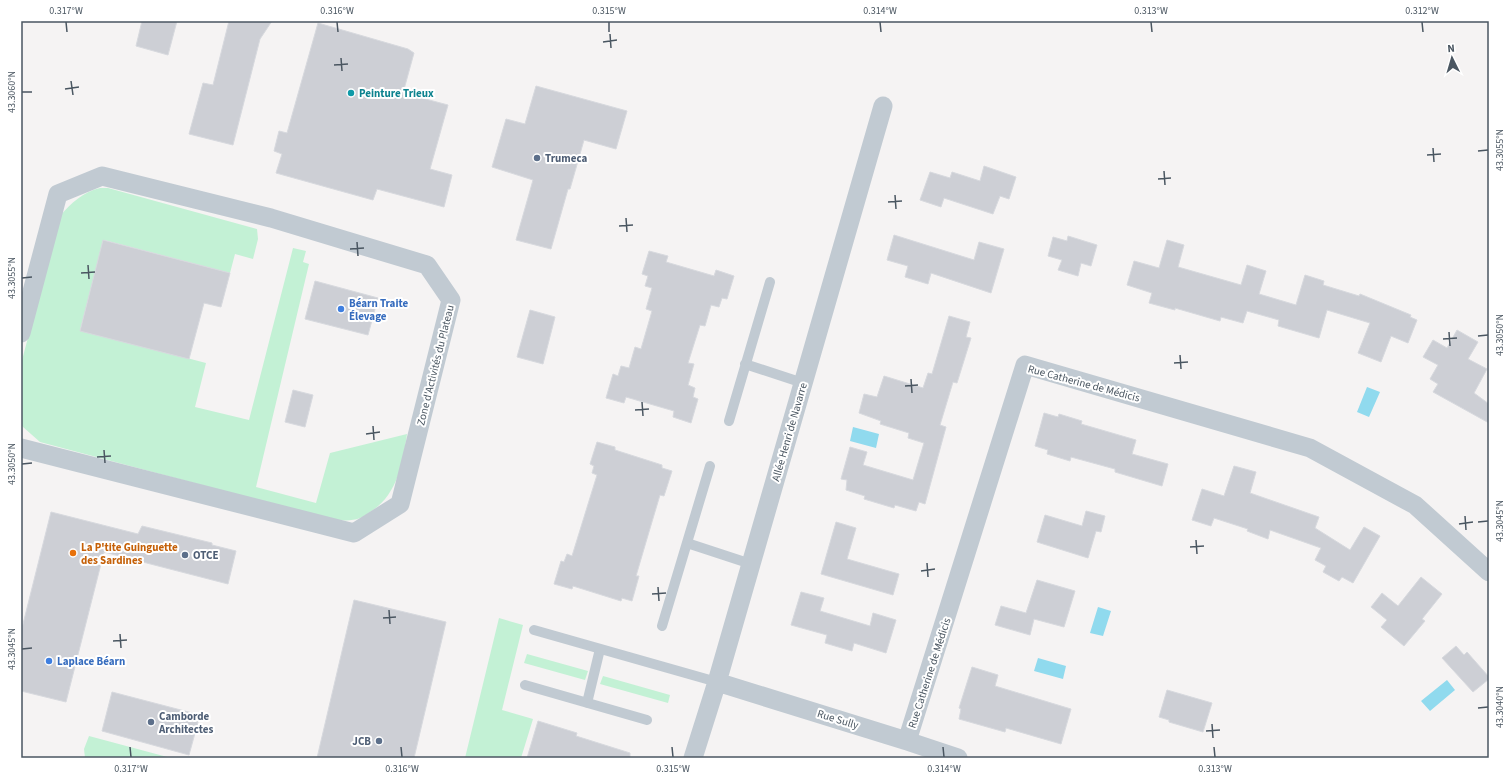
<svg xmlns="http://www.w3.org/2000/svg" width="1510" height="779" viewBox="0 0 1510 779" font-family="'Source Sans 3',sans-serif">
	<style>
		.green { fill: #c3f1d5 }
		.water { fill: #90daee }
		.building { fill: #cdcfd5; stroke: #d7d9de }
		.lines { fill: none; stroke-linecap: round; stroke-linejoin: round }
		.lane { stroke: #c1cad2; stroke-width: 10 }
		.street { stroke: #c1cad2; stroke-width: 19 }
		.ticks { fill: none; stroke: #4a5661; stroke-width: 1.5 }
		.culture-dot { fill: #0f9aa8; stroke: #fff; stroke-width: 1.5 }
		.service-dot { fill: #5c6f8a; stroke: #fff; stroke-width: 1.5 }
		.shop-dot { fill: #3f7fe0; stroke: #fff; stroke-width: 1.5 }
		.food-dot { fill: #e8710a; stroke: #fff; stroke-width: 1.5 }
		.labels { text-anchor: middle; stroke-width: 4; stroke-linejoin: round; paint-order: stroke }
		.culture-label { font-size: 11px; font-weight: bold; fill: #0d838f; stroke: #fff; text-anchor: start }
		.service-label { font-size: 11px; font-weight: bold; fill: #4e5e75; stroke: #fff; text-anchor: start }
		.shop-label { font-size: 11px; font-weight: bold; fill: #366cbe; stroke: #fff; text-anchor: start }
		.street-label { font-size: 11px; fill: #4a5661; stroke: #fff }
		.food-label { font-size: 11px; font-weight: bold; fill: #c56008; stroke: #fff; text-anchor: start }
		.neatline { fill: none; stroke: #4a5661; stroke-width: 1.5 }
		.ticks-label { font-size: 10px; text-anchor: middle; fill: #4a5661 }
	</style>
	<rect width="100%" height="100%" fill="#f5f3f3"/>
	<path class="green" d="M100 188H108L257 229 258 239 253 259 235 254 230 273 104 240 80 330 206 363 195 407 249 420 293 248 306 251 303 262 309 264 256 487 316 503 330 453 407 434C403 463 397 496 370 512 367 514 363 517 360 518 350 522 339 520 329 519L40 442 23 427 21 424V364L60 216C71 203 83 192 100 188Z
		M499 618 523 625 502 710 533 719 521 758H465Z
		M527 654 588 671 585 680 524 663Z
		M603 676 670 695 668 703 600 684Z
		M89 736 171 758H85L84 749Z"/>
	<path class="water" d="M1367 387 1380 392 1369 417 1357 412Z
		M853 427 879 434 876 448 850 441Z
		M1098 607 1111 611 1103 636 1090 633Z
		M1038 658 1066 666 1063 679 1034 671Z
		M1447 680 1455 690 1430 711 1421 701Z"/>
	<path class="building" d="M142 21H177L168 55 136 46Z
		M229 21H272L260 39 233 145 189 134 203 83 213 85Z
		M318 23 408 49 414 53 403 93 448 105 430 169 452 175 444 207 377 189 373 200 276 173 282 154 274 151 279 131 287 133Z
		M536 86 627 111 616 149 584 140 570 189H568L551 249 516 240 533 180 492 167 506 119 525 124Z
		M984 166 1016 177 1009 199 1000 196 993 214 944 198 941 207 920 200 930 172 950 178 952 172 980 181Z
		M894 235 974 260 979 242 1004 249 991 293 931 273 928 284 905 277 908 266 887 260Z
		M1068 236 1097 245 1091 266 1081 263 1078 276 1058 270 1062 260 1048 256 1053 237 1067 241Z
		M103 240 230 273 221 307 204 303 189 359 80 331Z
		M1167 240 1184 245 1178 267 1241 285 1247 265 1266 271 1259 294 1296 305 1305 275 1324 281 1323 285 1359 296 1360 294 1411 315 1410 317 1417 320 1408 343 1391 336 1381 362 1358 353 1370 323 1327 310 1319 338 1278 326 1279 320 1247 311 1243 323 1221 317 1220 321 1175 308V310L1149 303 1152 293 1127 285 1134 261 1159 268Z
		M649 251 668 256 666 262 714 276 716 270 734 276 727 299 722 298 719 307 711 305 705 326 700 325 688 363 694 364 688 385 695 388 693 397 698 399 691 423 673 417 674 411 626 397 624 403 606 398 613 374 618 376 621 366 629 368 635 347 641 349 652 311 646 309 652 288 645 286 648 276 642 274Z
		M315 281 378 298 368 335 305 319Z
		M530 310 555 317 543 364 517 357Z
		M949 316 970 322 966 337 971 338 957 383 953 382 940 425 946 427 925 504 919 502 916 511 895 505 894 508 864 499 865 496 846 490 847 480 841 479 850 447 867 452 863 465 913 480 924 443 908 438 909 433 880 424 881 421 859 413 864 394 877 397 884 376 923 388 928 373 932 374Z
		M1457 330 1478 342 1468 359 1487 369 1474 393 1489 404V423L1433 392 1438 384 1430 379 1438 365 1423 357 1433 340 1447 348Z
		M293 390 313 395 305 427 285 422Z
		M1044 413 1058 417 1059 414 1082 421 1081 424 1136 440 1132 454 1168 464 1162 486 1115 472V469L1071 457 1070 461 1047 454 1048 450 1035 446Z
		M597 442 615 447V450L662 465V468L672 471 664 496 660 495 646 542 636 576H639L632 601 622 598 621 601 573 586 572 589 554 584 561 561 564 562 567 554 572 556 597 475 592 473 594 466 590 464Z
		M1234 466 1256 472 1250 493 1319 517 1315 528 1350 550 1364 527 1380 536 1353 583 1342 577 1339 581 1323 572 1326 566 1315 560 1321 548 1270 530 1268 539 1247 531 1248 529 1214 518 1211 526 1192 520 1202 489 1224 496Z
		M1086 511 1105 516 1101 532 1096 531 1088 558 1037 542 1045 515 1082 526Z
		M51 512 138 534 142 526 212 543V545L236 551 228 584 104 552 66 702 21 691V632Z
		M836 522 856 528 847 559 899 574 893 595 821 574Z
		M1421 577 1442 594 1422 619 1425 621 1404 646 1381 627 1387 620 1371 607 1382 593 1398 606Z
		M1037 580 1075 591 1064 627 1034 619 1030 635 995 625 1001 606 1026 613Z
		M801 592 824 598 820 611 870 626 873 613 896 620 886 653 854 643 852 651 825 643 827 635 791 625Z
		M354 600 446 622 414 758H317Z
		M1456 646 1464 655 1467 652 1489 677V679L1473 692 1442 658Z
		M972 667 998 675 995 686 1071 709 1061 744 1006 728 1005 732 959 719 961 709 959 708Z
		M1167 690 1212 703 1203 732 1169 722V720L1159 717Z
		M112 692 200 715 189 755 102 731Z
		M538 721 577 733 576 736 630 753V758H527Z"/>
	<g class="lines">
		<path class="lane" d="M745 364 803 383
			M729 421 770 282
			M687 543 751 564
			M662 626 710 466
			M534 630 717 682
			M525 685 647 720
			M587 703 600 649"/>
		<path class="street" d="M21 333 58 194 102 176 271 218 427 265 451 300 400 504 354 533 21 448
			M717 682 907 741 958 758
			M907 741 1025 365 1310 448 1415 505 1489 572
			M693 758 717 682 883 106"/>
	</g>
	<path class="ticks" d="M66 22 67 32M337 22 338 32M609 22V32M880 22 881 32M1151 22 1152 32M1422 22 1423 32M610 34 611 48M603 42 617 40M341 58 342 71M334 65 348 64M71 81 73 95M65 89 79 87M22 92H32M1433 148 1434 162M1478 151 1488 150M1427 155 1441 154M1164 171 1165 185M1158 179 1171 178M895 195 896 209M888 202 902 201M626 218 627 232M619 226 633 225M357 242 358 256M350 249 364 248M88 265 89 279M81 273 95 272M22 278 32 277M1449 332 1450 346M1478 336 1488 335M1443 339 1457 338M1180 355 1181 369M1174 363 1188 362M911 379 912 393M905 386 918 385M642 402 643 416M635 410 649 409M373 426 374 440M366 434 380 432M104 450 105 463M97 457 111 456M22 464 32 463M1465 516 1466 530M1478 522 1488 521M1459 524 1473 522M1196 540 1197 554M1190 547 1204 546M927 563 928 577M921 571 935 569M658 587 659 601M652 594 666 593M389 610 390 624M383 618 396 617M120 634 121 648M113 641 127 640M22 649 32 648M1478 708 1488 707M1212 724 1213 738M1206 731 1220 730M130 747 131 757M401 747 402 757M672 747 673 757M943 747 944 757M1214 747 1215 757"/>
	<circle class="culture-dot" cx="351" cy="93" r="4"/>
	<g class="service-dot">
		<circle cx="537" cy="158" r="4"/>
		<circle cx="185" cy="555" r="4"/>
		<circle cx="151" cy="722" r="4"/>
		<circle cx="379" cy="741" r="4"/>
	</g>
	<g class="shop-dot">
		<circle cx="341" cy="309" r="4"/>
		<circle cx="49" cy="661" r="4"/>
	</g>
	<circle class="food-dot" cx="73" cy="553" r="4"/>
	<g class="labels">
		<g class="culture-label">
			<text x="359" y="97">Peinture Trieux</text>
		</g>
		<g class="service-label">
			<text x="545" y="162">Trumeca</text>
			<text x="193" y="559">OTCE</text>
			<text x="159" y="720">Camborde<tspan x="159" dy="13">Architectes</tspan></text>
			<text x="371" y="745" text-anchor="end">JCB</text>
		</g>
		<g class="shop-label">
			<text x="349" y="307">Béarn Traite<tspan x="349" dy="13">Élevage</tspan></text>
			<text x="57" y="665">Laplace Béarn</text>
		</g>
		<g class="street-label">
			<text transform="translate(435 365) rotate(-76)" y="4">Zone d'Activités du Plateau</text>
			<text transform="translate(1084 383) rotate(15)" y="4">Rue Catherine de Médicis</text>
			<text transform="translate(789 432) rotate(-74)" y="4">Allée Henri de Navarre</text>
			<text transform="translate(929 673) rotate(-72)" y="4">Rue Catherine de Médicis</text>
			<text transform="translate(838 719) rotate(17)" y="4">Rue Sully</text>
		</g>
		<g class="food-label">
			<text x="81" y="551">La P'tite Guinguette<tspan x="81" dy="13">des Sardines</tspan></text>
		</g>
	</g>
	<rect width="1510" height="779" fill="none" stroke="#ffffff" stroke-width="44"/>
	<g transform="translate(1452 58) rotate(355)" stroke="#ffffff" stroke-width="3" paint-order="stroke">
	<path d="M0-3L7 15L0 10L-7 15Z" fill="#4a5661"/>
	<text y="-6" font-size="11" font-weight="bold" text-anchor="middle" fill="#4a5661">N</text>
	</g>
	<rect x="22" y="22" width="1466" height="735" class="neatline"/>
	<g class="ticks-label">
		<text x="66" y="14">0.317°W</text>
		<text x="337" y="14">0.316°W</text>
		<text x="609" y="14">0.315°W</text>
		<text x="880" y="14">0.314°W</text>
		<text x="1151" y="14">0.313°W</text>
		<text x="1422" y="14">0.312°W</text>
		<text transform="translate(11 92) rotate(-90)" y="4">43.3060°N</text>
		<text transform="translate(1499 150) rotate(-90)" y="4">43.3055°N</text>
		<text transform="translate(11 278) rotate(-90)" y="4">43.3055°N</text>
		<text transform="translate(1499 335) rotate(-90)" y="4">43.3050°N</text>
		<text transform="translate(11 464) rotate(-90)" y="4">43.3050°N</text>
		<text transform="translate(1499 521) rotate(-90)" y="4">43.3045°N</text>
		<text transform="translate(11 649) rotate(-90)" y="4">43.3045°N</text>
		<text transform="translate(1499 707) rotate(-90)" y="4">43.3040°N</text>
		<text x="131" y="772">0.317°W</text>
		<text x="402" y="772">0.316°W</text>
		<text x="673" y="772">0.315°W</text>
		<text x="944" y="772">0.314°W</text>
		<text x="1215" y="772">0.313°W</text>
	</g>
</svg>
